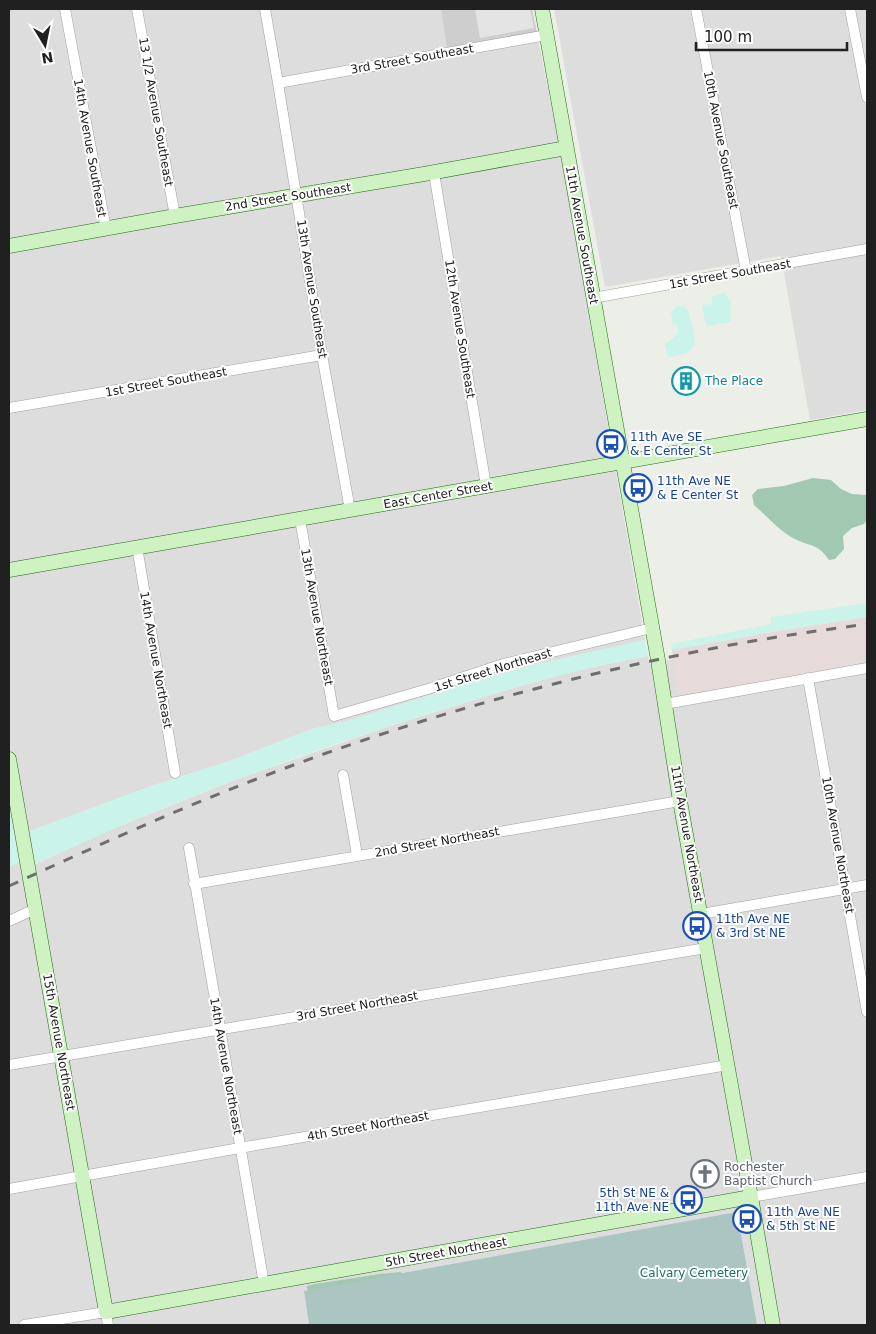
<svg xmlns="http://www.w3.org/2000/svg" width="876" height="1334" viewBox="0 0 876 1334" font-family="'DejaVu Sans',sans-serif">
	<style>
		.residential { fill: #ddd }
		.industrial { fill: #e7dadb }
		.religious { fill: #cecece }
		.forest { fill: #a1c9b1 }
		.cemetery { fill: #abc5c1 }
		.park { fill: #caf3ea }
		.parking { fill: #e4e4e4 }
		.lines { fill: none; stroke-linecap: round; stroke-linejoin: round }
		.street-casing { stroke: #a1a1a1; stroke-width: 11 }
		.secondary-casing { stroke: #236b12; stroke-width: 15 }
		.street { stroke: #fff; stroke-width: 10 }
		.secondary { stroke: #cef2c2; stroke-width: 14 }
		.rail { stroke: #6e6e6e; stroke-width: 3; stroke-dasharray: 10 10; stroke-linecap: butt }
		.labels { text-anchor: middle; stroke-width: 4; stroke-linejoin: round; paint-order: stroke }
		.street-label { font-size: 12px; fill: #202020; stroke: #fff }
		.culture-label { font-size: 12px; fill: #0d838f; stroke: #fff; text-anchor: start }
		.transit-label { font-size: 12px; fill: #164399; stroke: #fff; text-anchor: start }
		.worship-label { font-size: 12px; fill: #5b616d; stroke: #fff; text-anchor: start }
		.park-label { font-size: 12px; fill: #19725f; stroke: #fff }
	</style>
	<rect width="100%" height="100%" fill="#ecefe7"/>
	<path class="residential" d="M9 9H532L561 154 645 640 528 666 479 680 351 720 312 729 227 762 154 785 30 831 36 864 105 832 232 781 390 726 520 686 583 669 648 656 650 664 674 659 680 696 867 664V1325H756L400 1272 308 1286V1290L304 1291 309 1325H9V867L19 862 9 806Z
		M554 9H867V410L810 420 781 256 605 287Z"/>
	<path class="industrial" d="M867 617V664L680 696 672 650 765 633Z"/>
	<path class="religious" d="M441 9H532L537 33 447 48Z"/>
	<path class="forest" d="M813 478 831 480 841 489 852 494 867 495V520L864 524 852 528 843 536 844 549 835 559 829 560C817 542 809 547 793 538 778 530 767 516 754 505L752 495 758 489 784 486Z
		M400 1272 408 1275 308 1295 307 1286 315 1284 380 1274Z"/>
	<path class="cemetery" d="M737 1212 757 1325H309L304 1291Z"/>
	<path class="park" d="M725 293 731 302 730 309 731 322 706 326 702 305 712 304V296Z
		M678 306 684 307 688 310C691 323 703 348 684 354 679 356 673 356 668 357L665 343 670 341 678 333 677 324 673 325 671 313 674 309Z
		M867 603V617L765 633 672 650 671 644 771 624V617Z
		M645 640 648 656C572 670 498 692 424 715 339 742 254 771 171 805 125 823 80 844 35 864L30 831 154 785 227 762 312 729 351 720 479 680 528 666Z
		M9 806 19 862 9 867Z"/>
	<path class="parking" d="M475 9H530L534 28 480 38Z"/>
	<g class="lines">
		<defs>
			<path id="street" d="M65 9 106 229
				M137 9 175 216
				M265 9 278 83 322 355 350 510
				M696 9 746 271
				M850 9 867 97
				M278 83 547 35
				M434 173 486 486
				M593 298 867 249
				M9 408 322 355
				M300 519 334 716 428 689 503 664 606 639 652 628
				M137 547 175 773
				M808 678 867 1012
				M665 704 867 668
				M343 775 357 855
				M189 848 264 1284
				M194 884 680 801
				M701 914 867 885
				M9 921 35 909
				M9 1065 706 948
				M9 1189 251 1146 728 1065
				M751 1197 867 1177
				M24 1325 106 1312 108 1325"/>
			<path id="secondary" d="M542 9 658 660 680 801 751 1197 773 1325
				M9 246 175 216 424 174 566 148
				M9 570 867 419
				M9 759 106 1312 751 1197"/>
		</defs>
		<use href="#street" class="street-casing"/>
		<use href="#secondary" class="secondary-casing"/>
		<use href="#street" class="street"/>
		<use href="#secondary" class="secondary"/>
		<path class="rail" d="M9 886C90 849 171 812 254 780 403 722 558 678 715 648 766 638 816 631 867 624"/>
	</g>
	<defs>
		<symbol id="building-ring" viewBox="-11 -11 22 22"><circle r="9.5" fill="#fff" stroke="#0f9aa8" stroke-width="1.5"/><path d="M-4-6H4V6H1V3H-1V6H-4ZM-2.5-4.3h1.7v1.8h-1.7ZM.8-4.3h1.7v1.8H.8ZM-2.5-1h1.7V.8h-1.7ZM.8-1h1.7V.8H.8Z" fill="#0f9aa8"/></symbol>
		<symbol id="bus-ring" viewBox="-11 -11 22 22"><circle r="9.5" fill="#fff" stroke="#1a4fb4" stroke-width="1.5"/><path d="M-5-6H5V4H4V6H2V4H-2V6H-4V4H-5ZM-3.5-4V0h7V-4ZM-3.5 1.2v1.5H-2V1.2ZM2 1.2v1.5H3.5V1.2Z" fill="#1a4fb4"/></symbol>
		<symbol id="church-ring" viewBox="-11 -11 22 22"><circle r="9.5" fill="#fff" stroke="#6b7280" stroke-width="1.5"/><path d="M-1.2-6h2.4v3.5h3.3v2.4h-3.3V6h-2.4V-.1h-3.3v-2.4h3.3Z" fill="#6b7280"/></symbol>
	</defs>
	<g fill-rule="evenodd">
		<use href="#building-ring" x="670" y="365" width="32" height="32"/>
		<use href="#bus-ring" x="595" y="428" width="32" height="32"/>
		<use href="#bus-ring" x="622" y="472" width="32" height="32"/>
		<use href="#bus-ring" x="681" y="910" width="32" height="32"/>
		<use href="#church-ring" x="689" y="1158" width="32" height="32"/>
		<use href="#bus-ring" x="672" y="1184" width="32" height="32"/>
		<use href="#bus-ring" x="731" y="1203" width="32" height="32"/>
	</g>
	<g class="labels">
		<g class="street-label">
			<text transform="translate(412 59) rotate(-10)" y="4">3rd Street Southeast</text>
			<text transform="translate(156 112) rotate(80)" y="4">13 1/2 Avenue Southeast</text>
			<text transform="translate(721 140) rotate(79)" y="4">10th Avenue Southeast</text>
			<text transform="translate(90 148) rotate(80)" y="4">14th Avenue Southeast</text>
			<text transform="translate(288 197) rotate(-9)" y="4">2nd Street Southeast</text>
			<text transform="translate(582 235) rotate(80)" y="4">11th Avenue Southeast</text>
			<text transform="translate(730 274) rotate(-10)" y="4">1st Street Southeast</text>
			<text transform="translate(312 289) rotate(81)" y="4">13th Avenue Southeast</text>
			<text transform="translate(460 329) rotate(81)" y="4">12th Avenue Southeast</text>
			<text transform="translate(166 382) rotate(-10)" y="4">1st Street Southeast</text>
			<text transform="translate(438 495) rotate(-10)" y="4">East Center Street</text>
			<text transform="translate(317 617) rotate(80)" y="4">13th Avenue Northeast</text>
			<text transform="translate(156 660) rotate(80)" y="4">14th Avenue Northeast</text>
			<text transform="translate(493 670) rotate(-17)" y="4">1st Street Northeast</text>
			<text transform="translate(687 834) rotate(80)" y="4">11th Avenue Northeast</text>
			<text transform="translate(437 842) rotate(-10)" y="4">2nd Street Northeast</text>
			<text transform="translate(838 845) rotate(80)" y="4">10th Avenue Northeast</text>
			<text transform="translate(357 1006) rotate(-10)" y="4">3rd Street Northeast</text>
			<text transform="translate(59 1042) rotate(80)" y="4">15th Avenue Northeast</text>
			<text transform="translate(226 1066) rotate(80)" y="4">14th Avenue Northeast</text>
			<text transform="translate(368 1126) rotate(-10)" y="4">4th Street Northeast</text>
			<text transform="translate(446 1252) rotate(-10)" y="4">5th Street Northeast</text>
		</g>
		<g class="culture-label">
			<text x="705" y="385">The Place</text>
		</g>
		<g class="transit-label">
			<text x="630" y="441">11th Ave SE<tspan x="630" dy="14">&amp; E Center St</tspan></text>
			<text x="657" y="485">11th Ave NE<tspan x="657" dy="14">&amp; E Center St</tspan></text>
			<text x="716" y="923">11th Ave NE<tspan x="716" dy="14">&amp; 3rd St NE</tspan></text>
			<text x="669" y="1197" text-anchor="end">5th St NE &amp;<tspan x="669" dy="14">11th Ave NE</tspan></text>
			<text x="766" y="1216">11th Ave NE<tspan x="766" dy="14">&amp; 5th St NE</tspan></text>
		</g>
		<g class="worship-label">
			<text x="724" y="1171">Rochester<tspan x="724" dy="14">Baptist Church</tspan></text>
		</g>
		<g class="park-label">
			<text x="694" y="1277">Calvary Cemetery</text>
		</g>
	</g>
	<rect width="876" height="1334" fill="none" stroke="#202020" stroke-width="20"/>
	<g transform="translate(45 45) rotate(170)" stroke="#ffffff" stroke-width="4" paint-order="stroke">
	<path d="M0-4L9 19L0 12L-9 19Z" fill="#202020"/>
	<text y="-8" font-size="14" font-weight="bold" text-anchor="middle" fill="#202020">N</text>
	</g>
	<path d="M696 42v8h151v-8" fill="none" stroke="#202020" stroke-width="2.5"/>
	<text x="704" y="42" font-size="15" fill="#202020" stroke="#ffffff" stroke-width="4" paint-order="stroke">100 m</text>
</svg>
